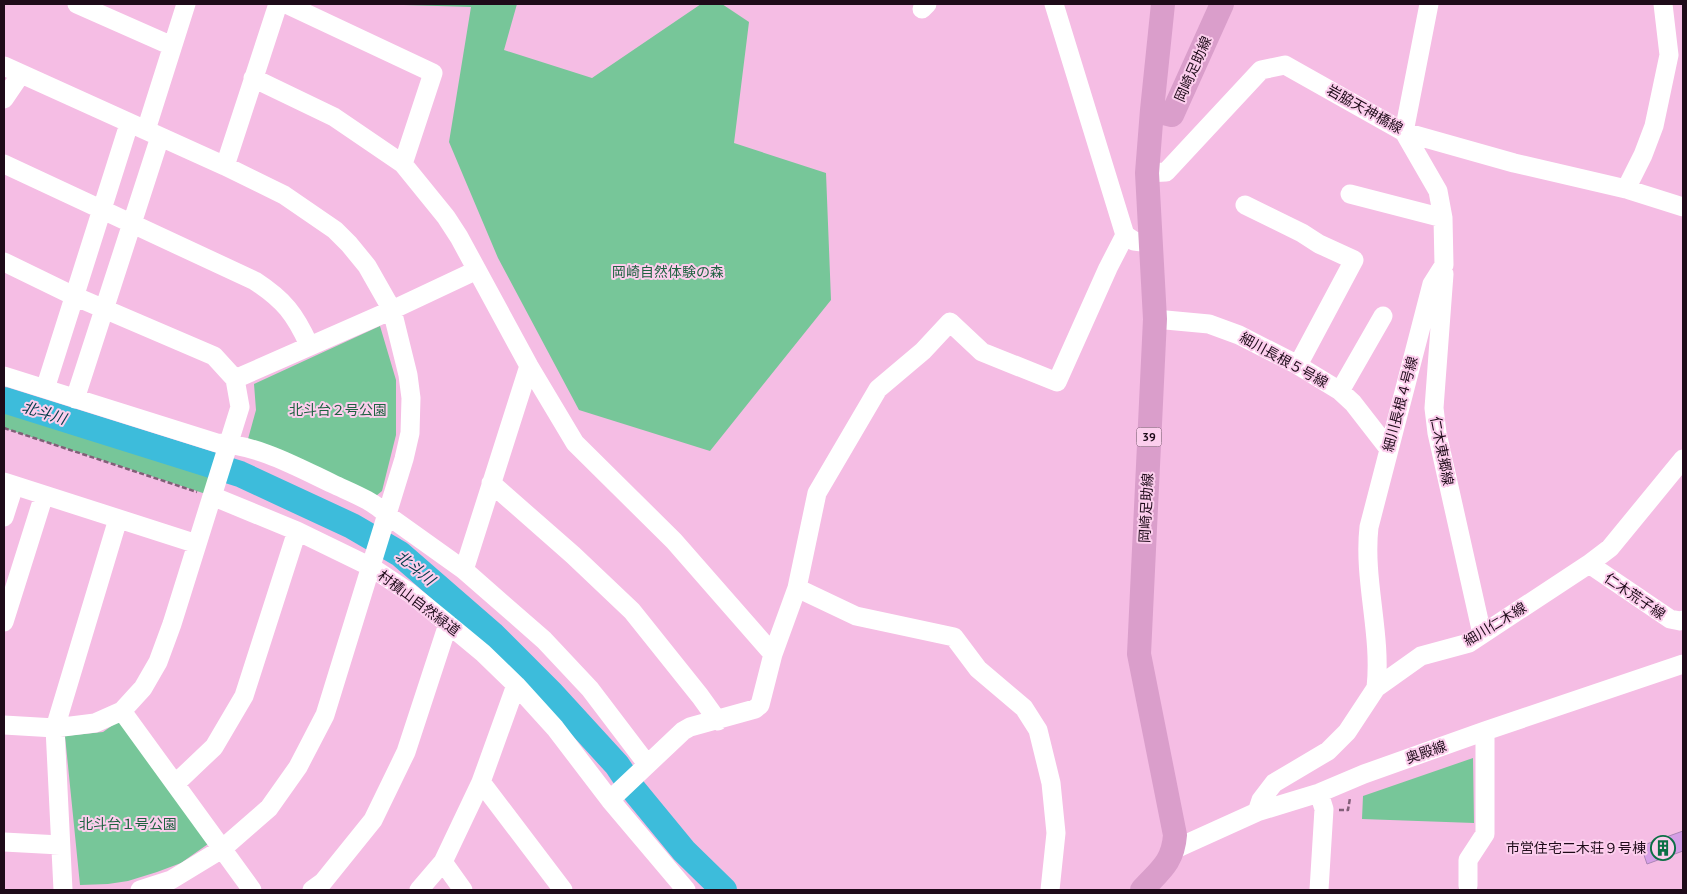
<svg xmlns="http://www.w3.org/2000/svg" width="1687" height="894" viewBox="0 0 1687 894" font-family="'PT Sans','Noto Sans JP',sans-serif">
	<style>
		.green { fill: #77c699 }
		.lines { fill: none; stroke-linecap: round; stroke-linejoin: round }
		.river { stroke: #3dbcdb; stroke-width: 26 }
		.building { fill: #d59ee6; stroke: #ab86b6 }
		.path { stroke: #825e78; stroke-width: 2.5; stroke-dasharray: 5 2.5; stroke-linecap: butt }
		.minor { stroke: #fff; stroke-width: 19 }
		.major { stroke: #da9ecb; stroke-width: 24 }
		.labels { text-anchor: middle; stroke-width: 4; stroke-linejoin: round; paint-order: stroke }
		.shield { fill: #fcceed; stroke: #614659; stroke-width: 1 }
		.shield-label { font-size: 12px; font-weight: bold; fill: #1e0b19 }
		.street-label { font-size: 14px; fill: #1e0b19; stroke: #fcceed }
		.park-label { font-size: 14px; fill: #1e6240; stroke: #fcceed }
		.poi-label { font-size: 14px; fill: #1e0b19; stroke: #fcceed; text-anchor: end }
		.water-label { font-size: 15px; font-style: italic; fill: #003b48; stroke: #fcceed }
	</style>
	<rect width="100%" height="100%" fill="#f5bde4"/>
	<path class="green" d="M370 4H517L504 50 592 78 701 4H722L749 22 734 143 826 173 831 300 710 451 579 410 498 258 449 142 471 7Z
		M380 326 396 380V435L382 491 376 496 248 439 256 410 254 384Z
		M4 403 219 473 212 496 4 428Z
		M120 720 208 844 181 863 157 872 128 881 108 884 80 885 65 736 103 732Z
		M1473 758 1474 823 1362 819 1363 796Z"/>
	<g class="lines">
		<path class="river" d="M4 400 240 474 352 526 400 554 492 634 552 694 617 765 633 789 684 851 724 890"/>
	</g>
	<path class="building" d="M1683 831V851L1647 864 1641 846Z"/>
	<g class="lines">
		<path class="path" d="M4 428 197 492
			M1339 810H1348L1350 798"/>
		<path class="minor" d="M77 4 172 46
			M286 4 433 73 403 164
			M1054 4 1125 235 1134 241 1150 243
			M922 9 927 4
			M4 66 225 166 284 195 335 230 349 244 367 266 392 310 408 375 411 398 410 433 404 459 325 715 298 767 269 808 222 849 171 880 140 890
			M253 78 334 117 403 164 446 217 459 237 529 366 575 443 674 541 773 654
			M4 99 21 74
			M146 130 186 4
			M1404 132 1429 4
			M4 164 255 281C284 300 295 314 309 345
			M225 166 278 4
			M1147 173 1166 172 1261 70 1285 65 1404 132 1514 163 1626 189 1683 207
			M1626 189 1643 155 1654 126 1669 55 1663 4
			M1350 194 1443 218
			M1245 205 1302 233 1319 244 1354 260 1298 365
			M4 262 74 296 214 356 235 379 240 407 172 624 158 662 143 688 122 711 95 723 55 728 4 725
			M1444 274 1434 408 1437 433 1482 634
			M1155 319 1209 324 1239 335 1294 363 1340 391 1353 403 1388 448
			M4 376 217 443C258 445 297 467 333 484 352 493 372 500 387 515L464 570 544 640 590 689 647 764
			M235 379 392 310 477 270
			M45 389 129 124
			M1340 391 1383 316
			M75 399 160 137
			M4 482 197 544
			M491 483 573 555 632 611 700 696 718 721
			M212 496 297 531 371 567 410 593 448 624 483 653 516 685 555 728 610 800 686 890
			M4 517 14 486
			M1589 564 1670 619 1680 621 1683 620
			M464 570 529 366
			M797 588 856 616 954 637 978 669 1024 708 1038 730 1051 783 1056 833 1050 890
			M4 622 44 495
			M1376 688C1382 634 1363 580 1369 527L1432 284 1444 265 1443 218 1438 191 1404 132
			M122 711 252 890
			M481 782 563 890
			M175 784 214 747 244 696 297 531
			M1319 793 1324 809 1319 890
			M610 800 683 731 690 727 755 709 760 705 773 654 797 588 817 493 878 389 923 351 950 322 982 352 1057 382 1108 268 1125 235
			M1257 812 1261 800 1274 783 1328 751 1347 732 1376 688 1421 656 1469 643 1589 564 1610 548 1683 459
			M4 842 60 845
			M1173 850 1257 812 1319 793 1364 774 1485 731 1683 664
			M443 862 463 890
			M1468 886V860L1485 834V731
			M63 890 55 728 118 519
			M312 890 323 882 373 820 406 752 448 624
			M419 890 443 862 481 782 516 685"/>
		<path class="major" d="M1152 110 1163 4
			M1142 890C1159 871 1173 863 1175 835L1139 654 1155 319 1147 173 1152 110 1172 115 1222 4"/>
	</g>
	<defs>
		<symbol id="building-ring" viewBox="-11 -11 22 22"><circle r="9.5" fill="#fcceed" stroke="#0b6f45" stroke-width="1.5"/><path d="M-4-6H4V6H1V3H-1V6H-4ZM-2.5-4.3h1.7v1.8h-1.7ZM.8-4.3h1.7v1.8H.8ZM-2.5-1h1.7V.8h-1.7ZM.8-1h1.7V.8H.8Z" fill="#0b6f45"/></symbol>
	</defs>
	<g fill-rule="evenodd">
		<use href="#building-ring" x="1649" y="834" width="28" height="28"/>
	</g>
	<g class="labels">
		<rect class="shield" x="1136.5" y="427.5" width="25" height="19" rx="4"/>
		<g class="shield-label">
			<text x="1149" y="441">39</text>
		</g>
		<g class="street-label">
			<text transform="translate(1193 69) rotate(-66)" y="5">岡崎足助線</text>
			<text transform="translate(1365 109) rotate(29)" y="5">岩脇天神橋線</text>
			<text transform="translate(1284 360) rotate(29)" y="5">細川長根５号線</text>
			<text transform="translate(1400 404) rotate(-75)" y="5">細川長根４号線</text>
			<text transform="translate(1442 451) rotate(79)" y="5">仁木東郷線</text>
			<text transform="translate(1146 508) rotate(-87)" y="5">岡崎足助線</text>
			<text transform="translate(1635 596) rotate(34)" y="5">仁木荒子線</text>
			<text transform="translate(419 603) rotate(37)" y="5">村積山自然緑道</text>
			<text transform="translate(1495 624) rotate(-31)" y="5">細川仁木線</text>
			<text transform="translate(1426 752) rotate(-19)" y="5">奥殿線</text>
		</g>
		<g class="park-label">
			<text x="668" y="277">岡崎自然体験の森</text>
			<text x="338" y="415">北斗台２号公園</text>
			<text x="128" y="829">北斗台１号公園</text>
		</g>
		<g class="poi-label">
			<text x="1646" y="853">市営住宅二木荘９号棟</text>
		</g>
		<g class="water-label">
			<text transform="translate(44 413) rotate(17)" y="5">北斗川</text>
			<text transform="translate(415 568) rotate(39)" y="5">北斗川</text>
		</g>
	</g>
	<rect width="1687" height="894" fill="none" stroke="#1e0b19" stroke-width="10"/>
</svg>
